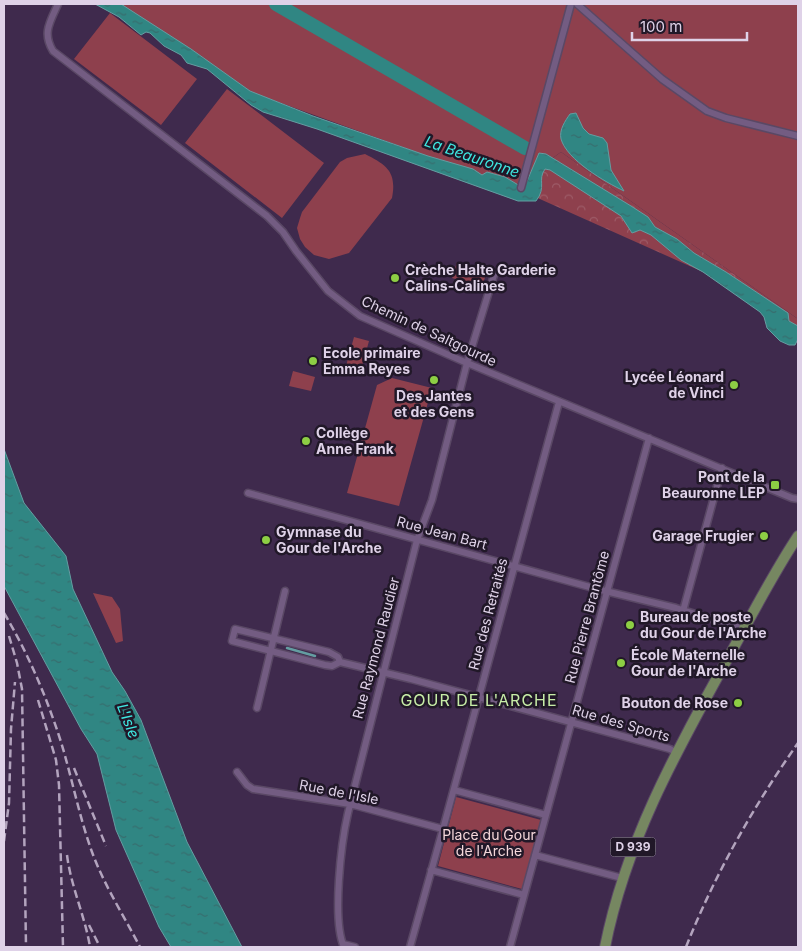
<svg xmlns="http://www.w3.org/2000/svg" width="802" height="951" viewBox="0 0 802 951" font-family="Inter,sans-serif">
	<style>
		.green { fill: #8e404d }
		.forest { fill: url(#forest-crowns) }
		.water { fill: url(#water-ripples); stroke: #649da1 }
		.lines { fill: none; stroke-linecap: round; stroke-linejoin: round }
		.stream { stroke: #649da1; stroke-width: 2.5 }
		.river { stroke: #308683; stroke-width: 14 }
		.minor-casing { stroke: #5a4865; stroke-width: 9 }
		.primary-casing { stroke: #5a4865; stroke-width: 12 }
		.minor { stroke: #735c82; stroke-width: 6 }
		.primary { stroke: #768761; stroke-width: 10 }
		.rail { stroke: #b3a4be; stroke-width: 2.5; stroke-dasharray: 8 4; stroke-linecap: butt }
		.poi-dot { fill: #8dce44; stroke: #211828; stroke-width: 2 }
		.labels { text-anchor: middle; stroke-width: 5; stroke-linejoin: round; paint-order: stroke }
		.shield { fill: #211828; stroke: #a69aae; stroke-width: 1 }
		.shield-label { font-size: 12px; font-weight: bold; fill: #dfd2e8 }
		.poi-label { font-size: 14px; font-weight: bold; fill: #dfd2e8; stroke: #211828; text-anchor: start }
		.street-label { font-size: 14px; fill: #dfd2e8; stroke: #211828 }
		.park-label { font-size: 14px; fill: #f5d7da; stroke: #211828 }
		.water-label { font-size: 15px; font-style: italic; fill: #3fe7e1; stroke: #211828 }
		.quarter-label { font-size: 16px; letter-spacing: 1px; fill: #c7eda7; stroke: #211828 }
	</style>
	<defs>
		<pattern id="forest-crowns" width="20" height="18" patternUnits="userSpaceOnUse" patternTransform="scale(1.25)"><rect width="20" height="18" fill="#8e404d"/><path d="M2 6a3 3 0 1 1 6 0M12 15a3 3 0 1 1 6 0" fill="none" stroke="#9d5b67"/></pattern>
		<pattern id="water-ripples" width="26" height="14" patternUnits="userSpaceOnUse" patternTransform="scale(1.25)"><rect width="26" height="14" fill="#308683"/><path d="M2 4q2-2 4 0t4 0M15 11q2-2 4 0t4 0" fill="none" stroke="#376d6e"/></pattern>
	</defs>
	<rect width="100%" height="100%" fill="#3f2a4d"/>
	<path class="green" d="M118 4H798V319L561 152 513 187 253 93Z
		M110 13 197 79 161 125 74 59Z
		M227 89 324 163 282 218 185 143Z
		M365 154C387 165 397 172 392 198L349 253 329 259 314 255 305 247 300 239 297 228 300 218 302 212 340 162 347 158Z
		M457 262 487 271 482 287 452 278Z
		M354 337 369 341 361 370 346 366Z
		M293 371 315 377 311 391 289 386Z
		M392 378 432 388 399 506 347 493 377 385Z
		M93 593 112 597 120 609 123 641 116 643Z
		M456 797 541 820 522 889 438 866Z"/>
	<path class="forest" d="M561 152 798 319V340L785 338 766 316 703 272 513 187Z"/>
	<path class="water" d="M95 4H121L191 49 250 91 313 116 428 156 473 169 482 175 487 172 505 177 520 186 525 184 527 181 539 153 546 154 631 206 648 217 655 227 677 239 694 253 726 272 788 313 789 321 798 326V339L795 345H789L780 341 767 328 764 317 760 312 703 272 681 260 651 235 640 230 632 233 621 216 550 170 545 169C537 180 547 187 536 201H518L317 129 263 112 251 105 207 69 187 63 181 55 164 46 150 33 146 32 141 35 119 17Z
		M576 113 583 128 589 134 603 138 607 143 611 170 624 191C605 182 567 160 561 139 559 130 565 121 570 114Z
		M4 449 24 503 66 556 73 589 112 672 125 691 141 720 187 842 242 947H171L159 927 116 830 97 754 81 729 4 586Z"/>
	<g class="lines">
		<path class="stream" d="M287 648 315 656"/>
		<path class="river" d="M276 4 525 148"/>
		<defs>
			<path id="minor" d="M58 4C50 22 42 33 53 51L267 216 283 232 296 251 328 291 360 316 467 363 792 498 798 499
				M577 4 662 79 707 111 726 118 798 136
				M521 188 571 4
				M248 493 597 589 676 608 744 629
				M683 611 722 468
				M340 662 332 666 325 665 232 641 235 629 329 652 338 657 340 662 411 679 670 749 677 753
				M257 708 285 591
				M237 772 247 785 253 789 350 804 443 829
				M454 790 546 815
				M535 855 622 878
				M431 870 524 895
				M343 944 355 947
				M344 947C332 920 341 843 348 813L417 540 432 500 467 363 494 275
				M410 947 443 829 559 402
				M510 947 649 438"/>
			<path id="primary" d="M605 947C626 841 676 752 728 658 751 617 772 575 798 536"/>
		</defs>
		<use href="#minor" class="minor-casing"/>
		<use href="#primary" class="primary-casing"/>
		<use href="#minor" class="minor"/>
		<use href="#primary" class="primary"/>
		<path class="rail" d="M4 613C28 653 47 698 61 742 72 778 79 816 92 852 104 885 124 916 140 947
			M9 636 17 663 22 689 26 947
			M38 700 56 760 59 785 63 947
			M74 768 106 846
			M4 841 9 803 11 729 15 682
			M67 855C71 887 85 916 90 947
			M89 925 100 947
			M686 947C715 874 753 807 798 743"/>
	</g>
	<g class="poi-dot">
		<circle cx="395" cy="278" r="5"/>
		<circle cx="313" cy="361" r="5"/>
		<circle cx="434" cy="380" r="5"/>
		<circle cx="734" cy="385" r="5"/>
		<circle cx="306" cy="441" r="5"/>
		<rect x="770" y="480" width="10" height="10" rx="2.5"/>
		<circle cx="764" cy="536" r="5"/>
		<circle cx="266" cy="540" r="5"/>
		<circle cx="630" cy="625" r="5"/>
		<circle cx="621" cy="663" r="5"/>
		<circle cx="738" cy="703" r="5"/>
	</g>
	<g class="labels">
		<rect class="shield" x="610.5" y="837.5" width="45" height="19" rx="4"/>
		<g class="shield-label">
			<text x="633" y="851">D 939</text>
		</g>
		<g class="poi-label">
			<text x="405" y="275">Crèche Halte Garderie<tspan x="405" dy="16">Calins-Calines</tspan></text>
			<text x="323" y="358">Ecole primaire<tspan x="323" dy="16">Emma Reyes</tspan></text>
			<text x="724" y="382" text-anchor="end">Lycée Léonard<tspan x="724" dy="16">de Vinci</tspan></text>
			<text x="434" y="401" text-anchor="middle">Des Jantes<tspan x="434" dy="16">et des Gens</tspan></text>
			<text x="316" y="438">Collège<tspan x="316" dy="16">Anne Frank</tspan></text>
			<text x="765" y="482" text-anchor="end">Pont de la<tspan x="765" dy="16">Beauronne LEP</tspan></text>
			<text x="276" y="537">Gymnase du<tspan x="276" dy="16">Gour de l'Arche</tspan></text>
			<text x="754" y="541" text-anchor="end">Garage Frugier</text>
			<text x="640" y="622">Bureau de poste<tspan x="640" dy="16">du Gour de l'Arche</tspan></text>
			<text x="631" y="660">École Maternelle<tspan x="631" dy="16">Gour de l'Arche</tspan></text>
			<text x="728" y="708" text-anchor="end">Bouton de Rose</text>
		</g>
		<g class="street-label">
			<text transform="translate(429 331) rotate(25)" y="5">Chemin de Saltgourde</text>
			<text transform="translate(442 533) rotate(15)" y="5">Rue Jean Bart</text>
			<text transform="translate(488 614) rotate(-75)" y="5">Rue des Retraités</text>
			<text transform="translate(587 617) rotate(-75)" y="5">Rue Pierre Brantôme</text>
			<text transform="translate(376 648) rotate(-75)" y="5">Rue Raymond Raudier</text>
			<text transform="translate(621 723) rotate(16)" y="5">Rue des Sports</text>
			<text transform="translate(339 792) rotate(11)" y="5">Rue de l'Isle</text>
		</g>
		<g class="park-label">
			<text x="489" y="840">Place du Gour<tspan x="489" dy="16">de l'Arche</tspan></text>
		</g>
		<g class="water-label">
			<text transform="translate(472 157) rotate(19)" y="5">La Beauronne</text>
			<text transform="translate(128 721) rotate(68)" y="5">L'Isle</text>
		</g>
		<g class="quarter-label">
			<text x="479" y="706">GOUR DE L'ARCHE</text>
		</g>
	</g>
	<rect width="802" height="951" fill="none" stroke="#dfd2e8" stroke-width="10"/>
	<path d="M632 32v8h115v-8" fill="none" stroke="#dfd2e8" stroke-width="2.5"/>
	<text x="640" y="32" font-size="15" fill="#dfd2e8" stroke="#211828" stroke-width="4" paint-order="stroke">100 m</text>
</svg>
